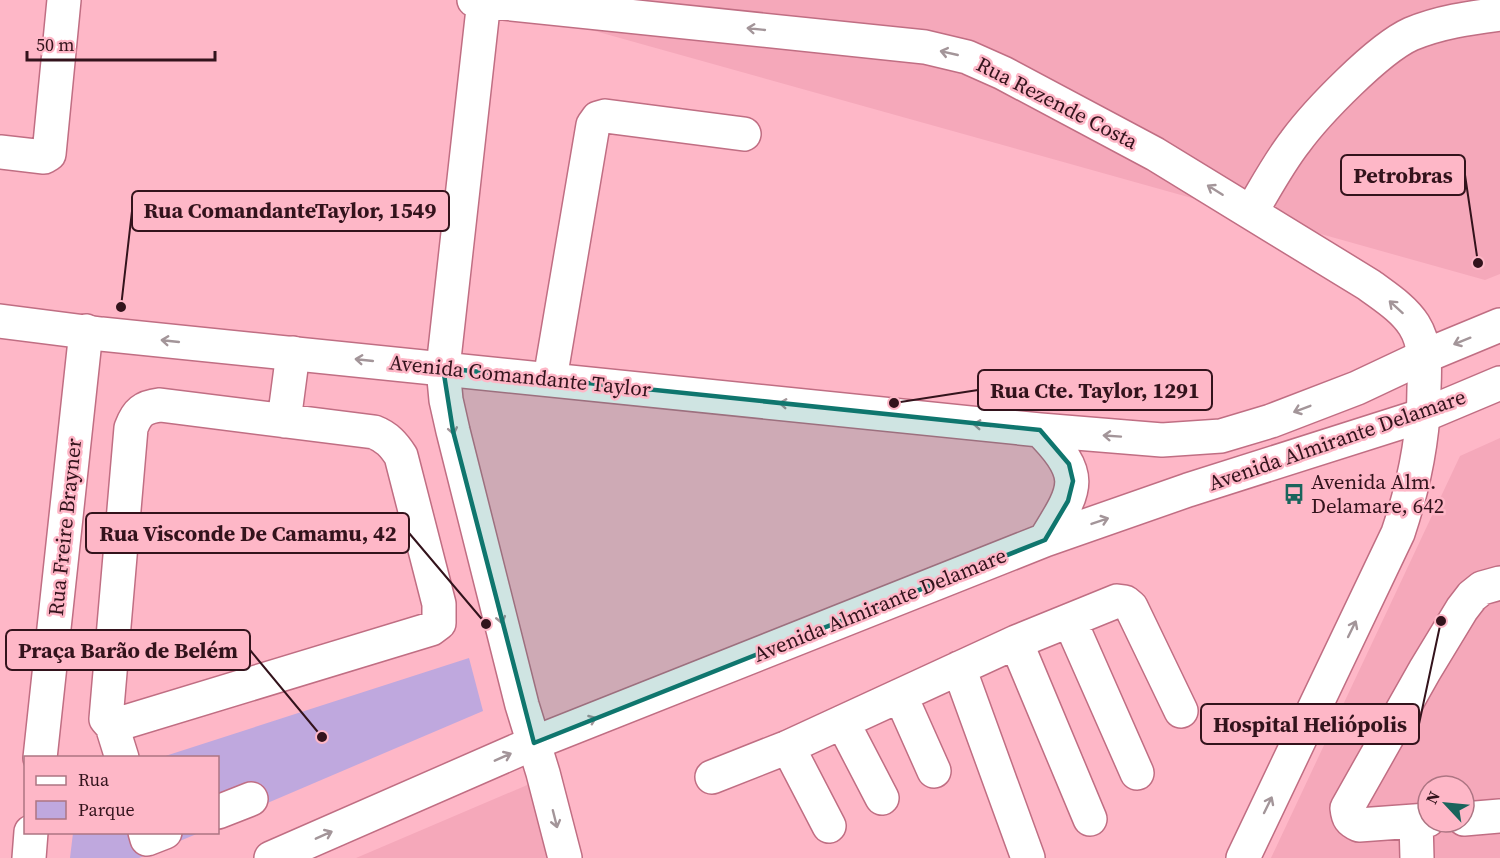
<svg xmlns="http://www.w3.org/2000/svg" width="1500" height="858" viewBox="0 0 1500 858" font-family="'Source Serif 4',serif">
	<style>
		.built { fill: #f5a8ba; fill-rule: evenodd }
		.green { fill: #bfa8de }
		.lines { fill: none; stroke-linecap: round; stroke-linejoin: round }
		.minor-casing { stroke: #c06e83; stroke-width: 36 }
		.major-casing { stroke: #c06e83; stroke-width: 36 }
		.minor { stroke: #fff; stroke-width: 33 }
		.major { stroke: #fff; stroke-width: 33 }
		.oneway { stroke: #a39599 }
		.marked { fill: #0f766e; fill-opacity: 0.2; stroke: #0f766e; stroke-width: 4.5; stroke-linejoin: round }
		.labels { text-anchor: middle; stroke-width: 5; stroke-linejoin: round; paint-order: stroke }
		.street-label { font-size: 21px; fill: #33131c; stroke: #feb7c7 }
		.poi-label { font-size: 21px; fill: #33131c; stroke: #feb7c7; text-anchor: start }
		.leader { fill: none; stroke: #33131c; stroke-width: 2 }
		.callout-dot { fill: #33131c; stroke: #feb7c7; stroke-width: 2 }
		.callout { fill: #feb7c7; stroke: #33131c; stroke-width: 2 }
		.callout-label { font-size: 22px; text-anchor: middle; font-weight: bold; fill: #33131c }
	</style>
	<rect width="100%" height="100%" fill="#feb7c7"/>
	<path class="built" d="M484 0H1500V274L1485 280Z
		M1500 438V858H1271L1460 456ZM1428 786H1464V822H1428Z
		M539 780 565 858H356Z"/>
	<path class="green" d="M469 658 483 711 218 824V758H159Z
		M73 833H199L139 858H70Z"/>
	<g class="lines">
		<defs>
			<path id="minor" d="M474 0 925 47 967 57 1003 73 1155 154 1369 285C1385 297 1403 308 1414 325 1426 344 1425 367 1424 388 1424 439 1414 485 1398 533L1243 858
				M484 0 443 368 446 400 453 431 522 705 543 773 565 858
				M0 152 44 157 49 154 64 0
				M1251 212C1265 189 1278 164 1295 142 1317 112 1378 49 1411 34 1440 22 1469 18 1500 14
				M550 379 593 125 598 118 605 116 744 134
				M160 405 374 432C387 437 394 445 401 456L439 604V623L431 629 112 726 106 719 131 428C137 412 143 407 160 405Z
				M284 421 293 353
				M1070 621 1137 773
				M1016 642 1090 819
				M959 668 1028 858
				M901 697 934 771
				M843 723 882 798
				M112 726 122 758
				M788 747 829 826
				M40 758 86 331
				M712 777 788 747 1016 642 1117 601 1125 602 1131 607 1181 711
				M218 812 251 799
				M1464 819 1500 816
				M1428 820 1359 825C1350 821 1348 818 1347 808L1425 670 1462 609 1472 596 1482 588 1500 583
				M1416 821 1417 858
				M145 832 147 839 165 832
				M29 858 31 832"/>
			<path id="major" d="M0 321 101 334 1040 430 1162 440 1221 436 1271 421 1357 388 1425 356 1500 325
				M1040 430C1087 477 1076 489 1045 540
				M271 858 534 743 1045 540 1188 490 1424 415 1500 383"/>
		</defs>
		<use href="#minor" class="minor-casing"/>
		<use href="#major" class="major-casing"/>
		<use href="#minor" class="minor"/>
		<use href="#major" class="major"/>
	</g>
	<defs><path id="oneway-shaft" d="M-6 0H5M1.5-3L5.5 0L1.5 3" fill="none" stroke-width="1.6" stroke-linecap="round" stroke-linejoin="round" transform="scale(1.5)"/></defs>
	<g class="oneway">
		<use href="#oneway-shaft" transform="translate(756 29) rotate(-174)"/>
		<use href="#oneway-shaft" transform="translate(949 53) rotate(-167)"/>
		<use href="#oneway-shaft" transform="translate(1215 190) rotate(-148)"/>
		<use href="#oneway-shaft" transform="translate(1396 307) rotate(-138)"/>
		<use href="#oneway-shaft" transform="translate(170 341) rotate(-174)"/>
		<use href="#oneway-shaft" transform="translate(1462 341) rotate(158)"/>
		<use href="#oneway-shaft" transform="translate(364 360) rotate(-174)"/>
		<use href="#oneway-shaft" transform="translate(788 404) rotate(-174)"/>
		<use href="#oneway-shaft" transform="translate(1302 409) rotate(159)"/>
		<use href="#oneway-shaft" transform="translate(982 425) rotate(-174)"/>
		<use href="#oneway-shaft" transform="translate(452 426) rotate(78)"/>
		<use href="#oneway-shaft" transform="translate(1112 436) rotate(-176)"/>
		<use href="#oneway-shaft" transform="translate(1100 521) rotate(-19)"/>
		<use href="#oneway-shaft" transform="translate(500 615) rotate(76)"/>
		<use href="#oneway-shaft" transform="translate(1352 629) rotate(-64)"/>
		<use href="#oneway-shaft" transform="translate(588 721) rotate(-22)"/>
		<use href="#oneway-shaft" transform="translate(503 757) rotate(-24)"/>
		<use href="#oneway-shaft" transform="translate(1268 805) rotate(-64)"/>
		<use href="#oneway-shaft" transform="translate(555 819) rotate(76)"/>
		<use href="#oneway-shaft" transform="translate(324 835) rotate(-24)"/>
	</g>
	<path class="marked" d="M443 368 1040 430 1069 464 1073 481 1068 501 1045 540 534 743 453 431Z"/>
	<defs>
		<symbol id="bus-bare" viewBox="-9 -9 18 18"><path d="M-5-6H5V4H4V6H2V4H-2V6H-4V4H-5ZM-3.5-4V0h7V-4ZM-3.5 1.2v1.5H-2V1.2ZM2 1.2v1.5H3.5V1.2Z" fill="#19645c" stroke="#feb7c7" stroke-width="2.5" paint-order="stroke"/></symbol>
	</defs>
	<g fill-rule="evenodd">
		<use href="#bus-bare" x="1279" y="479" width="30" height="30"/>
	</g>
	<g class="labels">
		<g class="street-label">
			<text transform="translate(1057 103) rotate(27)" y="7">Rua Rezende Costa</text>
			<text transform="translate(520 376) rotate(6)" y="7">Avenida Comandante Taylor</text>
			<text transform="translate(1337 440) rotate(-19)" y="7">Avenida Almirante Delamare</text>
			<text transform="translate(65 527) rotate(-84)" y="7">Rua Freire Brayner</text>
			<text transform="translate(880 605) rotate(-22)" y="7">Avenida Almirante Delamare</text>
		</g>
		<g class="poi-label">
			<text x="1311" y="489">Avenida Alm.<tspan x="1311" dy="24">Delamare, 642</tspan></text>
		</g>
	</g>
	<path class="leader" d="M1478 263L1465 175M121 307L132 211M894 403L978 390M486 624L409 533M322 737L250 650M1441 621L1419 724"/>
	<g class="callout-dot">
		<circle cx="1478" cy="263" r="6"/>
		<circle cx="121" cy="307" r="6"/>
		<circle cx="894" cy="403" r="6"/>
		<circle cx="486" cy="624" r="6"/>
		<circle cx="322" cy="737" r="6"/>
		<circle cx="1441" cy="621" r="6"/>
	</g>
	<g class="callout">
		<rect x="1341" y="155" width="124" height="40" rx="6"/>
		<rect x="132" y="191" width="317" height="40" rx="6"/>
		<rect x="978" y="370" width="234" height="40" rx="6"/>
		<rect x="86" y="513" width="323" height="40" rx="6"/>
		<rect x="6" y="630" width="244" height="40" rx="6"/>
		<rect x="1201" y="704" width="218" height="40" rx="6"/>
	</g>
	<g class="callout-label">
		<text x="1403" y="183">Petrobras</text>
		<text x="290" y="218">Rua ComandanteTaylor, 1549</text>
		<text x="1095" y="398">Rua Cte. Taylor, 1291</text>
		<text x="248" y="541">Rua Visconde De Camamu, 42</text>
		<text x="128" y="658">Praça Barão de Belém</text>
		<text x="1310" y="732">Hospital Heliópolis</text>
	</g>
	<rect x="24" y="756" width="195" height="78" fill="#feb7c7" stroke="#ad7583" stroke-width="1.5"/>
	<rect x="36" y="776" width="30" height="9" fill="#ffffff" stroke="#ad7583" stroke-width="1.5"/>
	<text x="78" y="786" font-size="18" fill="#33131c">Rua</text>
	<rect x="36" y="801" width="30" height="18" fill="#bfa8de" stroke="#ad7583" stroke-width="1.5"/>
	<text x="78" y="816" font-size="18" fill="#33131c">Parque</text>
	<g transform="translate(1446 804) rotate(296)"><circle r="28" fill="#feb7c7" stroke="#ad7583" stroke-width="1.5"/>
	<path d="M0-4.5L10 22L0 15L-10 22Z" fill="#19645c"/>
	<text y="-9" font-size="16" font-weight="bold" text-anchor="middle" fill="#33131c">N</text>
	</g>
	<path d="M27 51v9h188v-9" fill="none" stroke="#33131c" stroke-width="3"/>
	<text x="36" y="51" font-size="18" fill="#33131c" stroke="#feb7c7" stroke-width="4.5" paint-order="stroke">50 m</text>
</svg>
